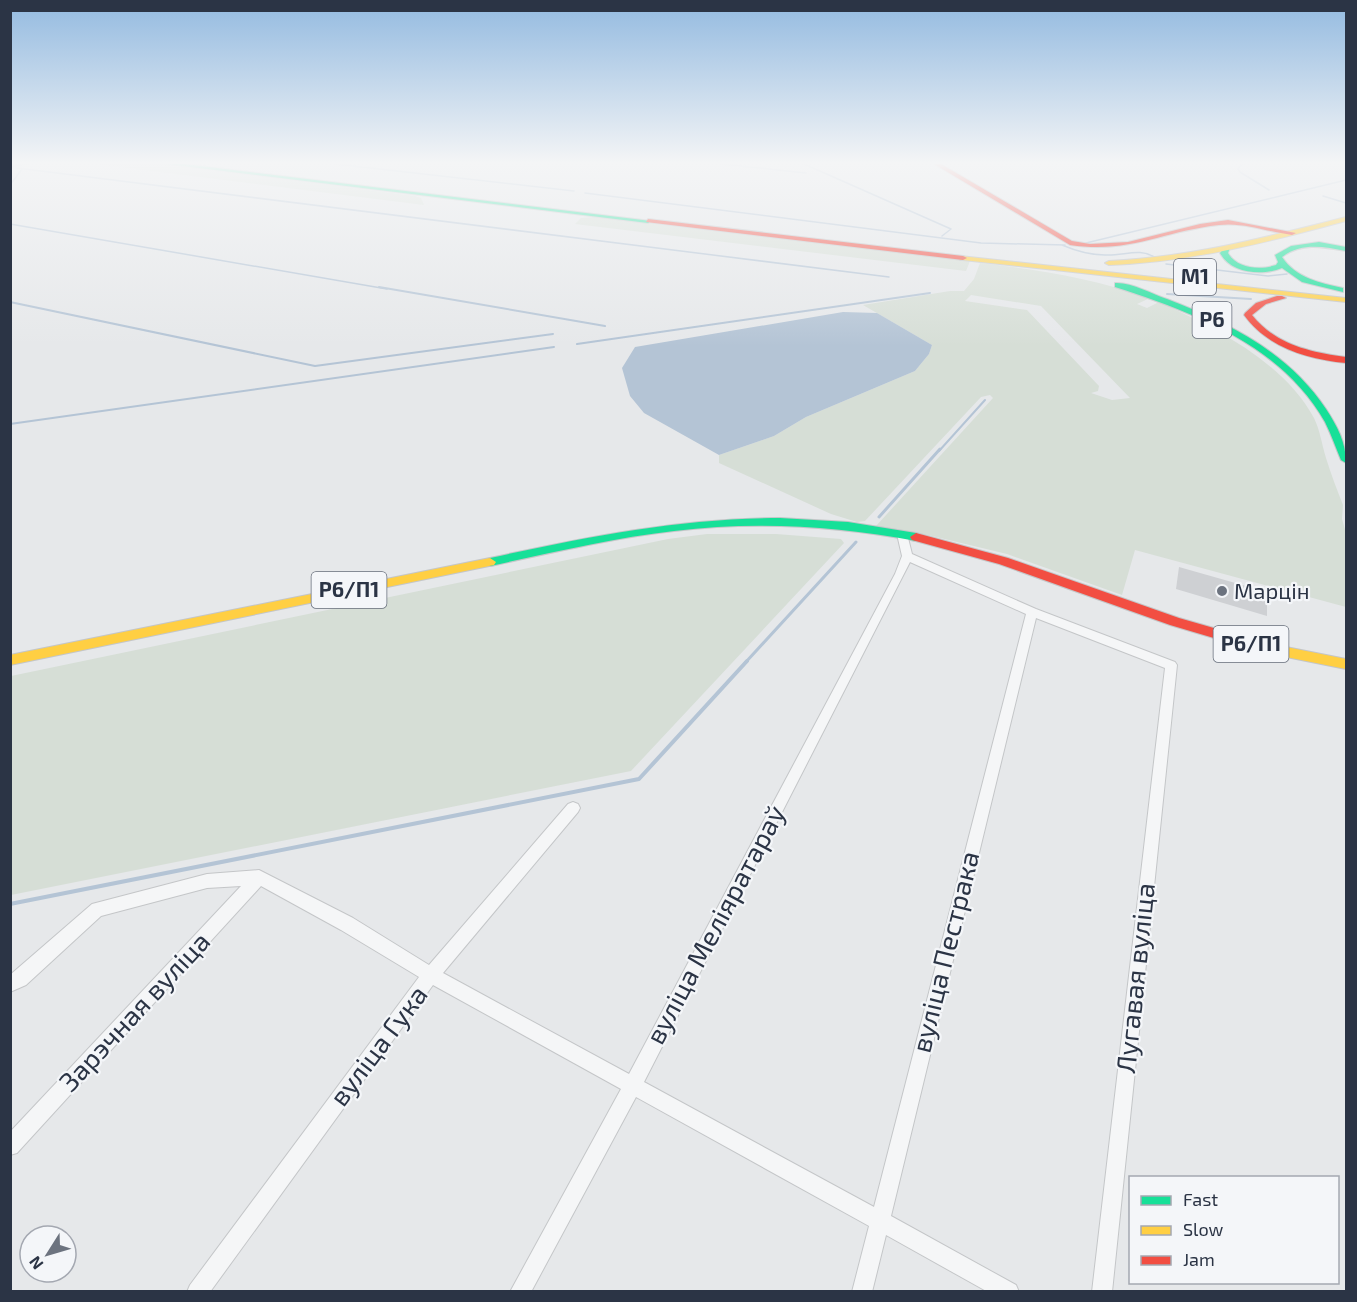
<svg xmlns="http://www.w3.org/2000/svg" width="1357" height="1302" viewBox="0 0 1357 1302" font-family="'Exo 2',sans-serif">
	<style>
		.green { fill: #d6ded6; fill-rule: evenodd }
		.water { fill: #b4c4d5 }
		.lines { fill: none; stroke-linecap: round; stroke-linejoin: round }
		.stream-far3 { stroke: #b4c4d5; stroke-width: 1.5 }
		.stream-far2 { stroke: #b4c4d5; stroke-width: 2 }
		.stream-far1 { stroke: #b4c4d5; stroke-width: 3 }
		.stream { stroke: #b4c4d5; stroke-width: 4 }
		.building { fill: #ced0d3 }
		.street-casing { stroke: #c4c6c8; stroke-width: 2 }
		.fast-casing { stroke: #c4c6c8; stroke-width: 2 }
		.slow-casing { stroke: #c4c6c8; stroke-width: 2 }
		.jam-casing { stroke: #c4c6c8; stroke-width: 2 }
		.street { fill: #f5f6f7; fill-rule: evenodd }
		.fast { fill: #16e098; fill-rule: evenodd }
		.slow { fill: #ffcf43; fill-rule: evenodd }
		.jam { fill: #f24e42; fill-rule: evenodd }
		.poi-dot { fill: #6c737f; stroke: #f4f6f9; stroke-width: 2 }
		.labels { text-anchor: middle; stroke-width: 4.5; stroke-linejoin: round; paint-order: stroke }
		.shield { fill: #f4f6f9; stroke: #676e7b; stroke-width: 1.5 }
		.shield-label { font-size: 21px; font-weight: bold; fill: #2b3445 }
		.poi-label { font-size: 22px; fill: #2b3445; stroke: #f4f6f9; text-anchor: start }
		.near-street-label { font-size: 27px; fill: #2b3445; stroke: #f4f6f9 }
	</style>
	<rect width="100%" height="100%" fill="#e6e8ea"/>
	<path class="green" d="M96 164H164L415 196 421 198 424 205Z
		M594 217 970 261 966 271 575 224 581 218Z
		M980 263C1042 270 1091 278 1150 298L1137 304 1147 308 1159 302C1215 328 1283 361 1314 418 1320 430 1322 445 1326 458 1331 474 1337 490 1343 505L1342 519 1346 533V607L1135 550 1122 595 1007 554 928 535 876 526 993 398 990 395 981 397 865 521 857 522 831 514 719 463V455L774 436 806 417 915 371 929 354 932 345 863 305 950 291H964L974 279ZM971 295 1041 306 1130 398 1112 400 1091 393 1098 391 1099 386 1027 310 965 301Z
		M707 534H776L841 539 844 543 631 771 11 895V676L668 539Z"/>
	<path class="water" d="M843 312 877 313 932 345 929 354 915 371 806 417 774 436 719 455 644 413 630 396 622 368 635 347Z"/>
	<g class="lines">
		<path class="stream-far3" d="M335 164 574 191
			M721 164 806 173
			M804 164 951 229 942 236
			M1242 164 1238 169 1240 172 1269 190
			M10 167 27 164
			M17 168 889 277
			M10 185 22 169
			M585 193 981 243 1065 245
			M1323 196 1346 203
			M10 224 387 289
			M1086 243 1346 180
			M1062 245C1076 251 1090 255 1105 255 1125 256 1139 247 1156 258
			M1166 264 1268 276 1287 274"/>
		<path class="stream-far2" d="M379 287 605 326
			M1167 294 1251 299
			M10 302 315 366 553 334
			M577 344 930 293
			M10 424 554 347
			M939 451 985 400"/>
		<path class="stream-far1" d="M879 517 940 449
			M745 663 856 542"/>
		<path class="stream" d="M10 904 639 779 747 661"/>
	</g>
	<path class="building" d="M1179 567 1267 592V616L1176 589Z"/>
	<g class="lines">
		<defs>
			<path id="street" d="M902 531 907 534 912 554 1036 609 1175 662 1177 665 1112 1292H1092L1165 668 1036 618 891 1216 1016 1285 1019 1292H988L886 1235 872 1292H852L869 1226 636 1097 531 1292H510L621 1089 433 985 210 1292H187L190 1285 419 977 341 930 261 886 17 1153 10 1155V1132L241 886 207 888 101 916 26 985 10 992V975L92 904 207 874 259 870 353 918 429 965 568 804 573 802 578 804 580 808 578 812 443 973 629 1074 895 574 902 556 897 534ZM910 562 1026 614 874 1207 644 1082Z"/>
			<path id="fast" d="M166 164H185L651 221 648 223Z
				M1319 242 1346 247V251C1324 247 1302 242 1282 257 1296 278 1320 283 1343 288V292L1302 282 1282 268C1263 276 1231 274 1220 253L1224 248H1230L1228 253C1237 269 1261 270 1276 265L1278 262 1275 255 1291 246Z
				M1115 283C1131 282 1152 294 1167 299 1229 323 1288 352 1326 409 1337 426 1346 442 1346 463L1341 460C1336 448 1331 434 1325 422 1281 345 1195 313 1115 287Z
				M780 518 848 522 916 533 922 537 916 541C836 526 755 521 674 531 612 538 551 553 490 566L484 562 490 558C586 537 681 518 780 518Z"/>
			<path id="slow" d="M1346 217V221C1268 242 1191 262 1109 265L1105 263 1109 261C1191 257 1267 237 1346 217Z
				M960 256 1346 298V302L963 260H960Z
				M490 558 496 562 494 565 10 665V655Z
				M1261 642 1346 659V669L1256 651 1254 647 1256 643Z"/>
			<path id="jam" d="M934 164H941L1072 241 1090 244 1128 242 1200 224 1228 220 1296 233 1292 235C1268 232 1244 222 1219 225 1163 231 1130 254 1070 245Z
				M648 219 963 256 967 258 963 260 646 222Z
				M1277 296H1282L1286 298 1266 304 1252 315C1276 345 1310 352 1346 357V363C1307 359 1268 348 1244 315L1245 313 1256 303Z
				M916 533 1008 558 1179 618 1266 643 1268 647 1266 651 1261 652 1170 625 999 564 912 540 910 537Z"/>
		</defs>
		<use href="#street" class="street-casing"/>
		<use href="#fast" class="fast-casing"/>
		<use href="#slow" class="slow-casing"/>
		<use href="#jam" class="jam-casing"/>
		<use href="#street" class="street"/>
		<use href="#fast" class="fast"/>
		<use href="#slow" class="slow"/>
		<use href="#jam" class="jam"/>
	</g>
	<linearGradient id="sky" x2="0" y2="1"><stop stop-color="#93bae0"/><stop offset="0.47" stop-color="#f4f5f6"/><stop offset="1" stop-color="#f4f5f6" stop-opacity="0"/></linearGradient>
	<rect width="1357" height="346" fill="url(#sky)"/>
	<circle class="poi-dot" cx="1222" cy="591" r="6"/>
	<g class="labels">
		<g class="shield">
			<rect x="1174" y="259" width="42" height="36" rx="4.5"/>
			<rect x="1192.5" y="302" width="39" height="36" rx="4.5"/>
			<rect x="311.5" y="572" width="75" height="36" rx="4.5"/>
			<rect x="1213.5" y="626" width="75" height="36" rx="4.5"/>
		</g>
		<g class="shield-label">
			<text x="1195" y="284">М1</text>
			<text x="1212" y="327">Р6</text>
			<text x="349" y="597">Р6/П1</text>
			<text x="1251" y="651">Р6/П1</text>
		</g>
		<g class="poi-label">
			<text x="1234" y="599">Марцін</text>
		</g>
		<g class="near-street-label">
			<text transform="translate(716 925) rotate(-62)" y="9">вуліца Меліяратараў</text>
			<text transform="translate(946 952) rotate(-76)" y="9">вуліца Пестрака</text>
			<text transform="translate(1136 978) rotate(-84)" y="9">Лугавая вуліца</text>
			<text transform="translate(135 1012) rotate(-47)" y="9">Зарэчная вуліца</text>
			<text transform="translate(379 1046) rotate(-53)" y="9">вуліца Гука</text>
		</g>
	</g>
	<rect width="1357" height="1302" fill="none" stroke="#2b3445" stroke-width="24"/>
	<rect x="1129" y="1176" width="210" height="108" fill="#f4f6f9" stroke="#a4a8b1" stroke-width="1.5"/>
	<rect x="1141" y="1196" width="30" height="9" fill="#16e098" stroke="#a4a8b1" stroke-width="1.5"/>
	<text x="1183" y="1206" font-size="18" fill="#2b3445">Fast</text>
	<rect x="1141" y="1226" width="30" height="9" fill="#ffcf43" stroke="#a4a8b1" stroke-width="1.5"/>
	<text x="1183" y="1236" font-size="18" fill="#2b3445">Slow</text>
	<rect x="1141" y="1256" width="30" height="9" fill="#f24e42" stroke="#a4a8b1" stroke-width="1.5"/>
	<text x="1183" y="1266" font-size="18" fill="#2b3445">Jam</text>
	<g transform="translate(48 1254) rotate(233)"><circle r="28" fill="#f4f6f9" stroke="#a4a8b1" stroke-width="1.5"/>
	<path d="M0-4.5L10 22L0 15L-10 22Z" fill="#6c737f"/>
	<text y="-9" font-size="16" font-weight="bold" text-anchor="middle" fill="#2b3445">N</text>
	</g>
</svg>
